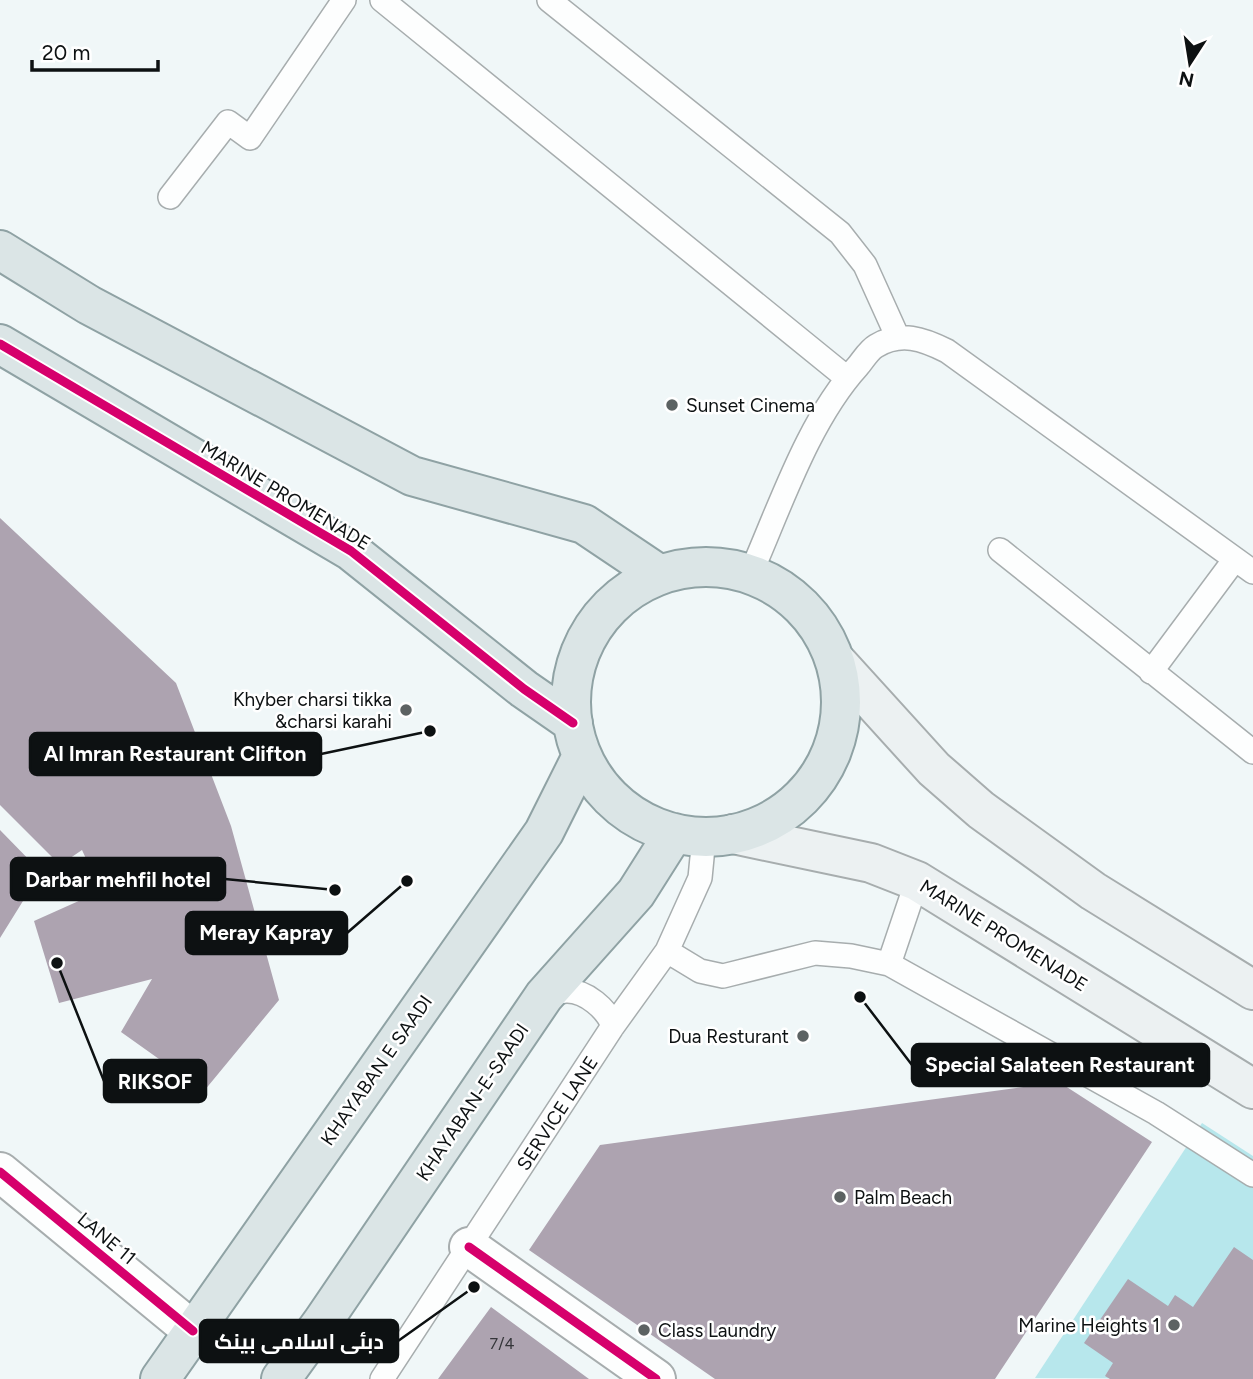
<svg xmlns="http://www.w3.org/2000/svg" width="1253" height="1379" viewBox="0 0 1253 1379" font-family="Figtree,Cairo,sans-serif">
	<style>
		.green { fill: #b7e7ec }
		.building { fill: #ada3b0 }
		.lines { fill: none; stroke-linecap: round; stroke-linejoin: round }
		.lane-casing { stroke: #a7adae; stroke-width: 26 }
		.street-casing { stroke: #a7adae; stroke-width: 42 }
		.secondary-casing { stroke: #a7adae; stroke-width: 42 }
		.primary-casing { stroke: #8fa2a4; stroke-width: 42 }
		.lane { stroke: #fdfefe; stroke-width: 23 }
		.street { stroke: #fdfefe; stroke-width: 38 }
		.secondary { stroke: #ecf1f2; stroke-width: 38 }
		.primary { stroke: #dbe5e6; stroke-width: 38 }
		.cycleway-casing { stroke: #fff; stroke-width: 13 }
		.cycleway { stroke: #d6006c; stroke-width: 9 }
		.poi-dot { fill: #5c6262; stroke: #fff; stroke-width: 2.5 }
		.labels { text-anchor: middle; stroke-width: 5; stroke-linejoin: round; paint-order: stroke }
		.number-label { font-size: 16px; fill: #35363a }
		.poi-label { font-size: 19px; fill: #0d1112; stroke: #fff; text-anchor: start }
		.street-label { font-size: 19px; fill: #0d1112; stroke: #fff }
		.leader { fill: none; stroke: #0d1112; stroke-width: 2.5 }
		.callout-dot { fill: #0d1112; stroke: #fff; stroke-width: 2.5 }
		.callout { fill: #0d1112; stroke: #0d1112; stroke-width: 2.5 }
		.callout-label { font-size: 21px; text-anchor: middle; font-weight: bold; fill: #fff }
	</style>
	<rect width="100%" height="100%" fill="#f0f7f8"/>
	<path class="green" d="M1202 1123 1253 1156V1379L1035 1378Z"/>
	<path class="building" d="M0 518 176 683 231 826 279 1000 204 1091 121 1032 152 979 59 1003 34 921 101 891 82 850 60 865 0 805Z
		M0 830 41 872 0 938Z
		M1059 1082 1152 1142 995 1379H715L529 1250 600 1145Z
		M1234 1247 1253 1260V1379H1110L1105 1376 1113 1363 1084 1343 1128 1279 1168 1306 1175 1295 1193 1307Z
		M491 1307 589 1379H438Z"/>
	<g class="lines">
		<defs>
			<path id="lane" d="M382 0 847 378
				M549 0 840 233 865 265 898 338
				M170 197 228 122 250 138 344 0
				M1000 550 1253 752
				M750 575C780 507 808 421 858 366 863 360 869 350 876 346 901 331 923 339 947 351L1253 572
				M1151 672 1235 559
				M667 951 700 971 723 976 815 953 851 956 889 964 1156 1113 1253 1175
				M889 964 917 881
				M545 996C551 995 560 991 567 991 586 991 607 1009 613 1026
				M382 1379 613 1026 667 951 700 878 704 837"/>
			<path id="street" d="M0 1172 193 1331
				M469 1247 656 1379"/>
			<path id="secondary" d="M835 660 934 769 981 810 1093 891 1253 990
				M733 834 871 863 917 881 1253 1089"/>
			<path id="primary" d="M0 250 89 305 412 476 584 524 660 575
				M0 344 351 551 524 689 573 723
				M571 702a135 135 0 1 1 270 0a135 135 0 1 1-270 0Z
				M160 1379 544 832 582 756
				M281 1379 323 1321 544 996 636 893 674 833"/>
		</defs>
		<use href="#lane" class="lane-casing"/>
		<use href="#street" class="street-casing"/>
		<use href="#secondary" class="secondary-casing"/>
		<use href="#primary" class="primary-casing"/>
		<use href="#lane" class="lane"/>
		<use href="#street" class="street"/>
		<use href="#secondary" class="secondary"/>
		<use href="#primary" class="primary"/>
		<defs>
			<path id="cycleway" d="M0 344 351 551 524 689 573 723
				M0 1172 193 1331
				M469 1247 656 1379"/>
		</defs>
		<use href="#cycleway" class="cycleway-casing"/>
		<use href="#cycleway" class="cycleway"/>
	</g>
	<g class="poi-dot">
		<circle cx="672" cy="405" r="7"/>
		<circle cx="406" cy="710" r="7"/>
		<circle cx="803" cy="1036" r="7"/>
		<circle cx="840" cy="1197" r="7"/>
		<circle cx="1174" cy="1325" r="7"/>
		<circle cx="644" cy="1330" r="7"/>
	</g>
	<g class="labels">
		<g class="number-label">
			<text x="502" y="1349">7/4</text>
		</g>
		<g class="poi-label">
			<text x="686" y="412">Sunset Cinema</text>
			<text x="392" y="706" text-anchor="end">Khyber charsi tikka<tspan x="392" dy="22">&amp;charsi karahi</tspan></text>
			<text x="789" y="1043" text-anchor="end">Dua Resturant</text>
			<text x="854" y="1204">Palm Beach</text>
			<text x="1160" y="1332" text-anchor="end">Marine Heights 1</text>
			<text x="658" y="1337">Class Laundry</text>
		</g>
		<g class="street-label">
			<text transform="translate(286 495) rotate(31)" y="7">MARINE PROMENADE</text>
			<text transform="translate(1004 935) rotate(32)" y="7">MARINE PROMENADE</text>
			<text transform="translate(376 1070) rotate(-55)" y="7">KHAYABAN E SAADI</text>
			<text transform="translate(472 1102) rotate(-56)" y="7">KHAYABAN-E-SAADI</text>
			<text transform="translate(557 1113) rotate(-57)" y="7">SERVICE LANE</text>
			<text transform="translate(107 1238) rotate(40)" y="7">LANE 11</text>
		</g>
	</g>
	<path class="leader" d="M430 731L321 754M335 890L225 879M407 881L347 933M860 997L912 1065M57 963L104 1081M474 1287L398 1341"/>
	<g class="callout-dot">
		<circle cx="430" cy="731" r="7"/>
		<circle cx="335" cy="890" r="7"/>
		<circle cx="407" cy="881" r="7"/>
		<circle cx="860" cy="997" r="7"/>
		<circle cx="57" cy="963" r="7"/>
		<circle cx="474" cy="1287" r="7"/>
	</g>
	<g class="callout">
		<rect x="30" y="733" width="291" height="42" rx="7"/>
		<rect x="11" y="858" width="214" height="42" rx="7"/>
		<rect x="186" y="912" width="161" height="42" rx="7"/>
		<rect x="912" y="1044" width="297" height="42" rx="7"/>
		<rect x="104" y="1060" width="102" height="42" rx="7"/>
		<rect x="200" y="1320" width="198" height="42" rx="7"/>
	</g>
	<g class="callout-label">
		<text x="175" y="761">Al Imran Restaurant Clifton</text>
		<text x="118" y="887">Darbar mehfil hotel</text>
		<text x="266" y="940">Meray Kapray</text>
		<text x="1060" y="1072">Special Salateen Restaurant</text>
		<text x="155" y="1089">RIKSOF</text>
		<text x="299" y="1349">دبئی اسلامی بینک</text>
	</g>
	<g transform="translate(1190 63) rotate(192)" stroke="#ffffff" stroke-width="5" paint-order="stroke">
	<path d="M0-5L12 26L0 18L-12 26Z" fill="#0d1112"/>
	<text y="-10" font-size="19" font-weight="bold" text-anchor="middle" fill="#0d1112">N</text>
	</g>
	<path d="M32 60v10h126v-10" fill="none" stroke="#0d1112" stroke-width="3.5"/>
	<text x="42" y="60" font-size="21" fill="#0d1112" stroke="#ffffff" stroke-width="5" paint-order="stroke">20 m</text>
</svg>
